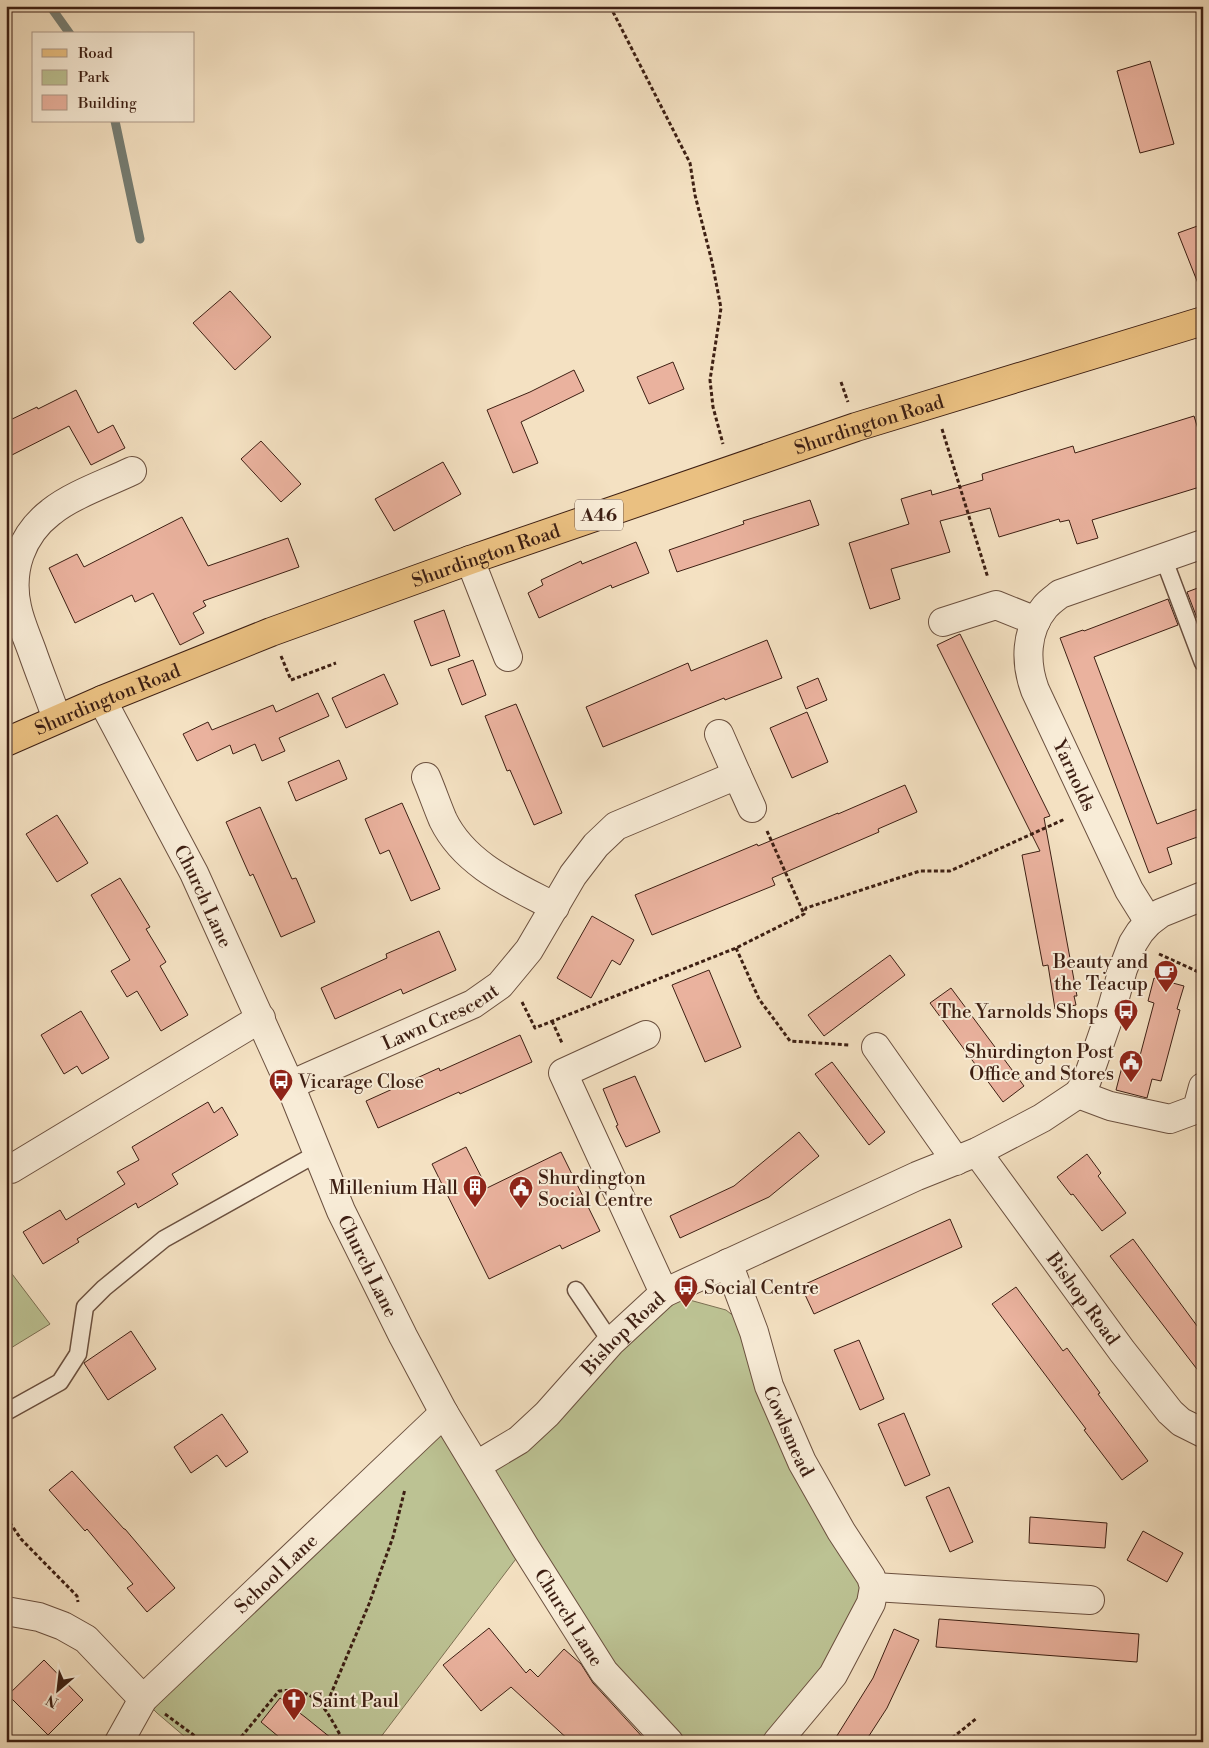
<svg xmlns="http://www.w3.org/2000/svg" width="1209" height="1748" viewBox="0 0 1209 1748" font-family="'Libre Bodoni',serif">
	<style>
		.green { fill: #bcc293; stroke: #7c7053 }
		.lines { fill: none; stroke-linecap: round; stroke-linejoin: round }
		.stream { stroke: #767e74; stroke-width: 9 }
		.building { fill: #eab29e; stroke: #3d1f13 }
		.lane-casing { stroke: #6b503f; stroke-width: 19 }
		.street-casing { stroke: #6b503f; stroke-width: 30 }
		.primary-casing { stroke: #3d1f13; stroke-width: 30 }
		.path { stroke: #3d1f13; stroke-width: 3; stroke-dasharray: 4 2.5; stroke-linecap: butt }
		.lane { stroke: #f8ecd7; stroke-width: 16 }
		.street { stroke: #f8ecd7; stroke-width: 28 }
		.primary { stroke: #eac081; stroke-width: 28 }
		.labels { text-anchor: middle; stroke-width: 4; stroke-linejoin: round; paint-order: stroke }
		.shield { fill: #f8ecd7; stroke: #755c4e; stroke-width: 1 }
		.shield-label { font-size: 18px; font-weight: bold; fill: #3d1f13 }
		.street-label { font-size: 19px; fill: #3d1f13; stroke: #f8ecd7 }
		.poi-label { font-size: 19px; fill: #3d1f13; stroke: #f8ecd7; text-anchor: end }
	</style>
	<rect width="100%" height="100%" fill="#f4e1c2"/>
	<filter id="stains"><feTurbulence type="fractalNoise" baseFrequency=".004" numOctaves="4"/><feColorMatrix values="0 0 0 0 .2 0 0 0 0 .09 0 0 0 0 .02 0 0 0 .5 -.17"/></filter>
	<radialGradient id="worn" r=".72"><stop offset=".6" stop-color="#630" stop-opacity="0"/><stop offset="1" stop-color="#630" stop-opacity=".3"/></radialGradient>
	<path class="green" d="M6 1266 50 1324 6 1351Z
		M664 1293 726 1310 754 1332 866 1569 867 1611 777 1742H669L525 1547 377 1742H191L157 1713 143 1699 444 1413 476 1466Z"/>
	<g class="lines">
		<path class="stream" d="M50 6 70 34
			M115 121 140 239"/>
	</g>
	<path class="building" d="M1150 61 1174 144 1140 153 1117 71Z
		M1203 224V291H1201L1178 233Z
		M230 291 271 337 235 370 193 323Z
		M673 362 684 389 649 404 637 377Z
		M574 370 584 391 521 422 538 463 513 473 487 410 530 392Z
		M76 390 98 433 113 425 125 448 91 465 69 426 6 458V422L37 407 38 409Z
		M1194 416 1203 445V486L1092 520 1098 538 1077 544 1069 520 1060 522 1059 519 999 537 990 508 940 521 950 552 891 569 900 599 870 609 849 543 909 524 901 499 931 490 932 495 983 480 982 474 1073 446 1075 453Z
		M261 441 301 484 281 502 241 459Z
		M443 462 461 494 394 531 375 499Z
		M810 500 819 525 677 572 669 550 744 524 743 521Z
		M182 517 208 566 288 538 299 567 203 601 206 606 193 613 204 633 180 645 153 593 135 602 132 595 75 623 49 568 77 554 84 567Z
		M636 542 649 573 612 588 611 585 539 618 528 593 543 585 541 580 581 561 582 564Z
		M1203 586V616L1197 618 1187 592Z
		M1168 599 1178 625 1094 657 1157 824 1203 807V835L1167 848 1172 864 1149 873 1060 638 1083 630 1084 631Z
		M444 610 460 656 431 666 414 621Z
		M960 634 1050 816 1044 818 1077 996H1074L1076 1005 1055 1009 1048 965 1043 966 1022 855 1040 851 937 645Z
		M767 640 782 678 725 700 724 698 603 747 586 707 688 663 691 671Z
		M473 660 486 695 462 705 448 669Z
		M384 674 398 704 346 728 332 698Z
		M818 678 827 700 806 709 797 687Z
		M318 693 329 716 279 738 285 751 262 761 255 744 233 754 230 745 197 761 183 734 208 722 212 730 273 705 276 712Z
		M516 704 562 813 534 825 510 770 507 771 485 716Z
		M807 712 828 762 792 778 770 728Z
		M339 760 347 779 296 801 288 782Z
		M905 785 917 812 878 829 879 832 772 878 775 885 652 935 635 895 757 844 758 846 838 813V814Z
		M402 803 440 889 411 901 389 850 380 854 365 819Z
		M260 807 292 879 296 878 315 922 281 937 253 874 250 876 226 822Z
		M57 815 88 863 57 882 26 834Z
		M120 878 150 927 146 929 166 962 160 966 188 1015 161 1031 137 991 127 997 111 971 130 960 91 895Z
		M592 916 634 940 620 965 612 960 591 998 557 978Z
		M439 931 456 970 403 994 401 989 335 1019 321 988 387 958 386 954Z
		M890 955 905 975 824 1036 808 1015Z
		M709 970 741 1047 705 1062 672 985Z
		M1154 978 1184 986 1177 1009 1180 1010 1161 1081 1152 1079 1147 1098 1116 1090 1123 1063 1137 1067 1154 1003 1148 1001Z
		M951 988 1024 1086 1003 1102 930 1003Z
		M81 1011 109 1058 82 1074 77 1066 64 1074 41 1035Z
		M520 1035 532 1062 460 1094 459 1092 378 1128 366 1101 439 1068 440 1071Z
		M832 1062 885 1132 869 1145 815 1074Z
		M635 1076 660 1132 626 1147 616 1126 618 1125 603 1089Z
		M208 1102 214 1113 222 1107 238 1135 172 1174 178 1184 138 1208 136 1203 77 1239 79 1242 43 1264 23 1232 60 1210 66 1220 125 1184 117 1172 139 1160 132 1147Z
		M799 1132 819 1156 769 1197 680 1238 670 1216 734 1186Z
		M466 1147 487 1188 561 1152 600 1231 562 1249 560 1245 489 1279 432 1164Z
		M1087 1154 1101 1173 1098 1176 1126 1213 1102 1231 1073 1194 1071 1195 1057 1177Z
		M950 1219 962 1247 814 1314 801 1286Z
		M1133 1239 1203 1334V1377L1110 1256Z
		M1016 1287 1063 1351 1067 1348 1100 1393 1098 1394 1148 1461 1122 1480 1084 1430 1086 1429 992 1304Z
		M131 1331 156 1369 108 1400 84 1363Z
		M859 1340 884 1399 860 1410 834 1350Z
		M904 1413 930 1475 905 1486 878 1424Z
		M222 1414 248 1452 226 1467 217 1455 191 1473 174 1447Z
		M72 1471 124 1529H125L175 1588 147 1612 127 1588 133 1584 87 1529 85 1531 49 1490Z
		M949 1487 973 1542 950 1552 926 1497Z
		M1030 1517 1107 1523 1105 1548 1029 1543Z
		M1143 1531 1183 1553 1167 1582 1127 1560Z
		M939 1619 1139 1634 1137 1662 936 1647Z
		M489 1628 526 1673 530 1669 538 1677 564 1649 581 1664 593 1683 647 1742H571L511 1687 481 1711 443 1665Z
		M894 1629 919 1640 887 1708 865 1742H833L873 1678Z
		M44 1660 83 1700 48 1735 8 1695Z
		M280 1698 305 1717 336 1742H285L261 1722Z"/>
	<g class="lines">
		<defs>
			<path id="lane" d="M1163 557 1203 663
				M576 1290 611 1342
				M6 1412 60 1382 78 1354 85 1307 104 1288 164 1239 318 1153"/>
			<g id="street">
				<path d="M470 560 508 657"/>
				<path d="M943 622 996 605 1036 621"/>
				<path id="s1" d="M102 700 194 873 290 1085 341 1211 403 1336 444 1413 525 1547 604 1672 669 1742"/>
				<path d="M57 719C49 696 40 674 32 651 27 637 20 622 17 607 9 571 21 535 51 512 72 495 107 483 132 471"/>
				<path d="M719 734 737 775"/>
				<path d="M426 777C432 791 437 806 443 820 465 865 513 885 555 907"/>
				<path d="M1149 922 1129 890 1035 690C1025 663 1025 631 1045 607 1049 602 1055 598 1060 594L1203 544"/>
				<path d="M646 1035 563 1073 664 1293"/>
				<path d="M876 1047 956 1161"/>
				<path id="s2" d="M290 1085 473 1004 500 985 529 950 573 875 596 845 616 826 737 775 752 808"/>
				<path d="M1078 1094 1110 1106 1170 1119 1197 1109 1203 1087"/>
				<path id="s3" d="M977 1152 1122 1351 1170 1412 1181 1422 1203 1433"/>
				<path d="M11 1169 261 1018"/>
				<path id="s4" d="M728 1263 754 1332 769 1386 802 1462 841 1531 871 1577 874 1587 871 1603 833 1675 777 1742"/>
				<path id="s5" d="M477 1465 519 1440 547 1414 611 1342 664 1293 917 1176 977 1152 1042 1118 1078 1094 1087 1080 1112 1008 1123 969 1133 943 1140 932 1149 922 1161 913 1203 896"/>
				<path d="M874 1587 1090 1600"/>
				<path d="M6 1611 39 1617 63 1626 86 1639 143 1699"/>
				<path id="s6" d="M119 1742 143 1699 444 1413"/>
			</g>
			<g id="primary">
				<path id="s7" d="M6 742 102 700 271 632 470 560 856 427 1203 321"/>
			</g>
		</defs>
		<use href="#lane" class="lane-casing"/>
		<use href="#street" class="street-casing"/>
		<use href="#primary" class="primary-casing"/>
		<path class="path" d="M610 6 690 163 695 195 712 262 721 308 710 380 713 407 723 444
			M841 382 848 402
			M942 429 988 578
			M281 656 291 680 336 663
			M1203 691V697
			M767 831 804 914
			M736 948 759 999 790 1041 849 1045
			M1159 954 1203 974
			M522 1002 535 1028 736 948 804 914 806 908 920 871H950L1065 819
			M552 1021 562 1043
			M6 1517 21 1539 77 1596 78 1602
			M325 1708 369 1604 393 1537 405 1489
			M165 1714 203 1742
			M237 1742 279 1691C318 1686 327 1712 344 1742
			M947 1742 977 1718"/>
		<use href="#lane" class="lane"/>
		<use href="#street" class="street"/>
		<use href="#primary" class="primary"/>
	</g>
	<defs>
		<symbol id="cafe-pin" viewBox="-11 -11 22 30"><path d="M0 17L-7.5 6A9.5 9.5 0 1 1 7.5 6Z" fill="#8f2418" stroke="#f8ecd7"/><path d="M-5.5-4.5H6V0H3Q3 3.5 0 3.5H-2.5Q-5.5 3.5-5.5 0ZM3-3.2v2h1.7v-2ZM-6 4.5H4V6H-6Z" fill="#fff"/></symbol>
		<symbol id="bus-pin" viewBox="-11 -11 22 30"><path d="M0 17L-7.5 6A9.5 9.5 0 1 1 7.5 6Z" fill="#8f2418" stroke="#f8ecd7"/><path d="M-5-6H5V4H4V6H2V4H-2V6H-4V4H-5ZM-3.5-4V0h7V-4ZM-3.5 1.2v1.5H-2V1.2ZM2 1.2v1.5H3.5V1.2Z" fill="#fff"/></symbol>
		<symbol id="civic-pin" viewBox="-11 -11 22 30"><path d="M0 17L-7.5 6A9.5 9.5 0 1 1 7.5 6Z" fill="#8f2418" stroke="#f8ecd7"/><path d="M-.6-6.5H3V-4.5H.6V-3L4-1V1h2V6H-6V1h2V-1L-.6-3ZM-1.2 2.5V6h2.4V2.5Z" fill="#fff"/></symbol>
		<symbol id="building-pin" viewBox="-11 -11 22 30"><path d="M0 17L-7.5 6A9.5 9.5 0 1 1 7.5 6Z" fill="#8f2418" stroke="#f8ecd7"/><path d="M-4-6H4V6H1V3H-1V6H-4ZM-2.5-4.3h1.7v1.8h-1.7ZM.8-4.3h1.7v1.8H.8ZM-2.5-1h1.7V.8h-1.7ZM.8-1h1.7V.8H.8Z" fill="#fff"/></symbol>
		<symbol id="church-pin" viewBox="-11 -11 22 30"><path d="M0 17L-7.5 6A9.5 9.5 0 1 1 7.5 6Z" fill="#8f2418" stroke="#f8ecd7"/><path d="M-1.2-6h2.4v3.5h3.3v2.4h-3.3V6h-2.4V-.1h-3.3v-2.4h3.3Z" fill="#fff"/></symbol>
	</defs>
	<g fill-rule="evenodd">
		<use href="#cafe-pin" x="1152" y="958" width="28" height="38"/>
		<use href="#bus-pin" x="1112" y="997" width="28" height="38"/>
		<use href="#civic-pin" x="1117" y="1048" width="28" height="38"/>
		<use href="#bus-pin" x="267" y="1067" width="28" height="38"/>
		<use href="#building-pin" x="461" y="1173" width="28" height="38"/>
		<use href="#civic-pin" x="507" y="1174" width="28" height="38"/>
		<use href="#bus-pin" x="672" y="1273" width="28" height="38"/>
		<use href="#church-pin" x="280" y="1686" width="28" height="38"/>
	</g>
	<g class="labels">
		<rect class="shield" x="575" y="499.5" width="48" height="31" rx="4"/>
		<g class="shield-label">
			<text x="599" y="521">A46</text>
		</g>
		<g class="street-label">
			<text dy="7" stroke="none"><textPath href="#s7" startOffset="920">Shurdington Road</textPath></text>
			<text dy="7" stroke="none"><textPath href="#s7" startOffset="515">Shurdington Road</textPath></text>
			<text dy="7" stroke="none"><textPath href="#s7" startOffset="110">Shurdington Road</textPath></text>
			<text transform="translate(1075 775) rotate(65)" y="7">Yarnolds</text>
			<text dy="7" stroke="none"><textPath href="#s1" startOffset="221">Church Lane</textPath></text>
			<text dy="7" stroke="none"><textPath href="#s2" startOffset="165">Lawn Crescent</textPath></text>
			<text dy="7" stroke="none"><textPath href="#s1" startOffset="626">Church Lane</textPath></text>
			<text dy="7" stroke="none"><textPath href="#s3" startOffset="181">Bishop Road</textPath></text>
			<text dy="7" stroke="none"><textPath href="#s5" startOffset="198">Bishop Road</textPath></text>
			<text dy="7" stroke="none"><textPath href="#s4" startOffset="179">Cowlsmead</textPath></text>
			<text dy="7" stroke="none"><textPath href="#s6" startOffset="232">School Lane</textPath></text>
			<text dy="7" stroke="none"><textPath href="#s1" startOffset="1031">Church Lane</textPath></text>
		</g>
		<g class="poi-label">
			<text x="1148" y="968">Beauty and<tspan x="1148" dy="22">the Teacup</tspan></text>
			<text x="1108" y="1018">The Yarnolds Shops</text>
			<text x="1114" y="1058">Shurdington Post<tspan x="1114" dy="22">Office and Stores</tspan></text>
			<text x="298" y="1088" text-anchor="start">Vicarage Close</text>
			<text x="538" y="1184" text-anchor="start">Shurdington<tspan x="538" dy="22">Social Centre</tspan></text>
			<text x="458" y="1194">Millenium Hall</text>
			<text x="704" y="1294" text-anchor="start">Social Centre</text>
			<text x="312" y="1707" text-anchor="start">Saint Paul</text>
		</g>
	</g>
	<rect width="1209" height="1748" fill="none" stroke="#f4e1c2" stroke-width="25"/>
	<rect x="8" y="8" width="1194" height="1733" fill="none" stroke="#3d1f13" stroke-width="2.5"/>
	<rect x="12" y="12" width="1184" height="1723" fill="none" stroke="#3d1f13"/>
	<rect x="32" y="32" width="162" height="90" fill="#f8ecd7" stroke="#ad9a89"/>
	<rect x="42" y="49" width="25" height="8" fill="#eac081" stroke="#ad9a89"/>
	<text x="78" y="58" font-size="15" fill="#3d1f13">Road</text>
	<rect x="42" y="70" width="25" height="15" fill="#bcc293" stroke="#ad9a89"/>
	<text x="78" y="82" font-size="15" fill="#3d1f13">Park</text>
	<rect x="42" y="95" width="25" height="15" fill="#eab29e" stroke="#ad9a89"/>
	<text x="78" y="108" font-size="15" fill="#3d1f13">Building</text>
	<g transform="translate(58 1690) rotate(208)" stroke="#f8ecd7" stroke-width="4" paint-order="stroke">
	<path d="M0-4L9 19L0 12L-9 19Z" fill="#3d1f13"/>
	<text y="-8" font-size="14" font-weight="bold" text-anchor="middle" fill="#3d1f13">N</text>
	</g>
	<rect width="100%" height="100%" filter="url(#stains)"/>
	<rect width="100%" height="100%" fill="url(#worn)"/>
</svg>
